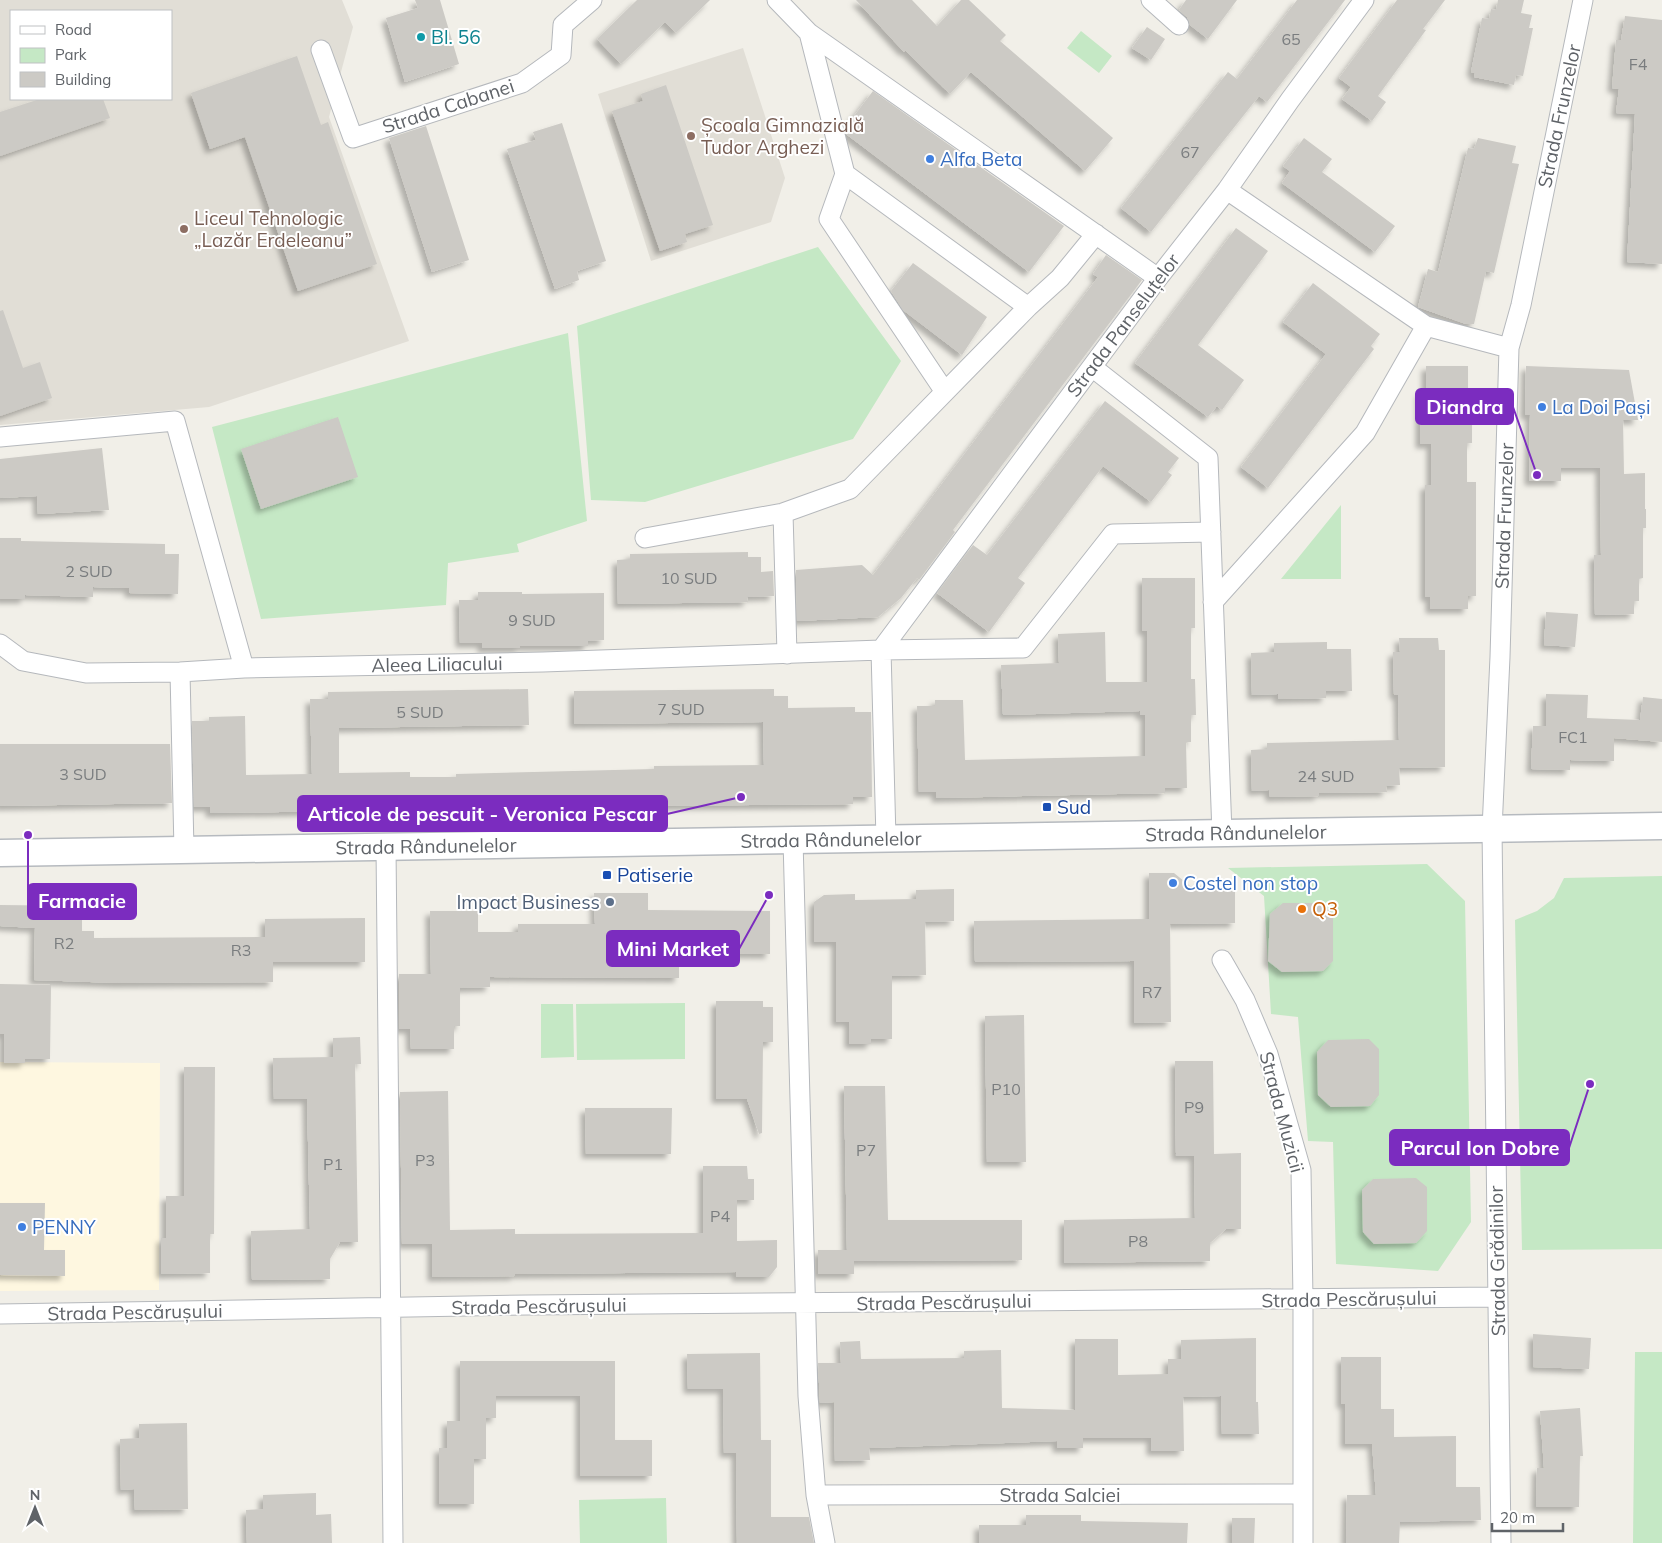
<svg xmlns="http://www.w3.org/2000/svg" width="1662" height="1543" viewBox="0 0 1662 1543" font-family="Mulish,sans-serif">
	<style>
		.commercial { fill: #fef7e0 }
		.education { fill: #e1ded6; fill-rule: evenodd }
		.green { fill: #c5e8c5 }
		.building { fill: #cccac5; filter: url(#shadow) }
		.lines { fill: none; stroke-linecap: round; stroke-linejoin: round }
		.street-casing { stroke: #b5b8bc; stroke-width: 21 }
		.secondary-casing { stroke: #b6babf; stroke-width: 29 }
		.street { stroke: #fff; stroke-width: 19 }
		.secondary { stroke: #fff; stroke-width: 26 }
		.culture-dot { fill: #0f9aa8; stroke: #fff; stroke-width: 2 }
		.education-dot { fill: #8d6e63; stroke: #fff; stroke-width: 2 }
		.shop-dot { fill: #3f7fe0; stroke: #fff; stroke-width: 2 }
		.transit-dot { fill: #1a4fb4; stroke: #fff; stroke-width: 2 }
		.service-dot { fill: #5c6f8a; stroke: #fff; stroke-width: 2 }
		.food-dot { fill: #e8710a; stroke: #fff; stroke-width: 2 }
		.labels { text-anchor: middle; stroke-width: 4; stroke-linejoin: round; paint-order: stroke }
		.number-label { font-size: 16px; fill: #7a7d7f }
		.culture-label { font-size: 19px; fill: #0d838f; stroke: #fff; text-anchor: start }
		.street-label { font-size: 19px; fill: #5f6368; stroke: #fff }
		.education-label { font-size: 19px; fill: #785e54; stroke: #fff; text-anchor: start }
		.shop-label { font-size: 19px; fill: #366cbe; stroke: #fff; text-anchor: start }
		.transit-label { font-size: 19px; fill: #164399; stroke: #fff; text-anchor: start }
		.service-label { font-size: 19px; fill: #4e5e75; stroke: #fff; text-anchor: end }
		.food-label { font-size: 19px; fill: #c56008; stroke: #fff; text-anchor: start }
		.leader { fill: none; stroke: #7b2cbf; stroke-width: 2 }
		.callout-dot { fill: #7b2cbf; stroke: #fff; stroke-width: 2 }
		.callout { fill: #7b2cbf; stroke: #7b2cbf; stroke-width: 2 }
		.callout-label { font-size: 20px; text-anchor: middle; font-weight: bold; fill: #fff }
	</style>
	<defs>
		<filter id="shadow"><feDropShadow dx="-4.5" dy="4.5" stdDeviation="2.5" flood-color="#0004"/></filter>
	</defs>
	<rect width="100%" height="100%" fill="#f1efe8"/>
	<path class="commercial" d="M0 1062 160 1063 159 1290 0 1291Z"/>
	<path class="education" d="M0 0H342L353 27 329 117 409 341 209 407 0 425ZM11 11H171V99H11Z
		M743 48 785 178 771 222 651 261 598 94Z"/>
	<path class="green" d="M1081 31 1112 56 1099 73 1067 48Z
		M818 247 901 361 853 439 645 502 591 500 577 326Z
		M568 333 587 521 517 544 519 552 448 563 446 605 261 619 212 427Z
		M1341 505V579H1281Z
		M1427 864 1465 901 1471 1222 1438 1271 1336 1264 1333 1142 1308 1141 1298 1017 1271 1014 1264 896 1228 868Z
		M1662 876V1249L1522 1250 1515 920 1537 911 1554 898 1564 878Z
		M685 1003V1059L577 1060 576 1004Z
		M541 1004H573L574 1057 541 1058Z
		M1635 1352H1662V1543H1633Z
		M666 1498 667 1543H580L579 1500Z"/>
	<path class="building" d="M415 0H440L459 64 405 82 386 18 418 8Z
		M637 0H710L676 33 665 22 621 64 597 39Z
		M856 0H912L937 26 961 0H969L1006 35 1000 41 1113 138 1085 171 971 72 950 94 905 50 904 52Z
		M1186 0H1237L1208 39 1190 25 1187 17 1179 10Z
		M1297 0H1345L1267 102 1259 96 1151 232 1121 208 1228 72 1237 79Z
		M1397 0H1445L1423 29 1426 30 1378 96 1386 102 1372 121 1342 99 1351 87 1339 78Z
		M1498 0H1524L1521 13 1532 15 1529 28H1533L1523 76 1516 75 1514 85 1474 77 1475 73 1471 72 1482 18 1489 19 1491 9 1496 10Z
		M1625 16 1662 20V264L1627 262 1635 114 1616 113 1619 89 1612 88 1616 40H1621Z
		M1147 27 1165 39 1151 60 1132 48Z
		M297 56 321 125 328 122 377 264 298 291 245 137 210 149 191 93Z
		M666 85 713 225 685 234 687 242 660 251 612 111 643 101 641 94Z
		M873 91 1064 226 1029 272 846 134 845 128Z
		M40 99H103L110 118 0 156V112Z
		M562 123 606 261 577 271 579 280 555 289 507 149 536 140 533 132Z
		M426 126 469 260 432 272 389 138Z
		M1304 138 1332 159 1322 172 1395 226 1375 252 1282 183 1290 171 1283 166Z
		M1478 138 1516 146 1512 163 1519 164 1494 273 1486 271 1474 324H1466L1418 307 1428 269 1438 272 1468 148 1474 149Z
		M1236 228 1268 251 1198 345 1244 380 1222 410 1217 406 1208 417 1135 363Z
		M1106 255 1142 280 953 530 955 532 919 580 917 578 901 598 878 617 797 621 796 570 862 565 873 575 1098 277 1093 274Z
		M913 263 987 317 962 355 903 310 891 291Z
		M1313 283 1380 334 1371 346 1374 349 1268 488 1241 467 1326 354 1283 322Z
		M3 310 23 368 40 362 52 398 0 416V311Z
		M1426 366H1468V392H1472V443H1467V482H1476V596H1468V609H1430V597H1425V485H1431V444H1420V392H1426Z
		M1526 366 1629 370 1638 420H1623L1624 474 1645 473V509H1646V528H1643V578L1639 579V601H1634V614L1595 615 1594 555H1601L1600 468H1561V481H1529L1530 415H1525Z
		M1105 401 1179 458 1168 472 1172 475 1151 502 1103 466 1018 578 1025 583 989 632 937 593 973 545 987 555Z
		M338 417 358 477 261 509 241 449Z
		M102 448 109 510 38 514 37 496 0 498V459Z
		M0 538H21V541L165 544V554H179L178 594 129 593V588L93 587V597L25 595V599H0Z
		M748 552V557H761V572L773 571 774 596 747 597 748 602 618 604 617 560 630 559V554Z
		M1142 578H1195V628H1191V679H1195L1196 715H1191V742H1186L1187 788H1165V793L936 798V792H919L917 706H935V700H963L965 760 1145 756V715H1140V711L1003 715 1001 665 1059 663 1058 634 1105 632 1106 682H1147V631H1142Z
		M478 592H522V594L604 593V640L588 641V646H520V648H482V643H460L459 600H478Z
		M1546 612 1578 614 1575 647 1544 645Z
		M1399 638H1438L1439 650H1445V767L1399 768 1400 785 1386 786 1387 792 1319 793V796L1270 797 1269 790 1252 791 1251 750 1267 749V743L1399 740 1398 695H1394L1393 652H1400Z
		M1327 642V649H1351L1352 691H1326V698L1278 699V694L1252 695 1251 653 1274 652V643Z
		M528 689 529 725 339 728V773L410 772V777H456V774L654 769V766L764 765 763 722 574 724V691L774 689V696H788V708L855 707V712H871L872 797H853V804L636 806 457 810H410L210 813V807H194L192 721H209V717L245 716 246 775 312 774 310 699H328V692Z
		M1546 694 1588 695 1587 718 1640 720 1643 697 1662 699V742L1614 738V761L1570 760V770L1531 769 1533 726H1546Z
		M0 744H170L172 803 0 806Z
		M1149 873H1174L1190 886 1235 885V923L1170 924 1171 1022 1134 1023V961L975 962 974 921 1149 919Z
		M954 889V921L925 922 926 975 892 976V1039H871V1044H849V1022H836V942H814V902L824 895 855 894V900L916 899V890Z
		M594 893H648V910L770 911V954L679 953V978L490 977V987L460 988V1026H454V1049H411L410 1029H399V974H431L430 911H478V932H518V924H595Z
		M1283 903H1321L1333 913V961L1323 971 1282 972 1268 961 1270 914Z
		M0 905 82 906V931H94V938L265 937V919L365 918V962H273V982L118 983 34 980 35 928 0 926Z
		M0 984 51 985 50 1059H25V1063H4V1034H0Z
		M716 1001H763V1007H773V1042H763L762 1133 759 1134 747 1099H716Z
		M1024 1015 1026 1162H987L985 1016Z
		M360 1037 361 1064H355L358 1242H340L330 1259V1279L252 1280 251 1231 310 1229 307 1099H274L273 1058 333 1057V1038Z
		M1369 1039 1379 1049V1095L1370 1106 1331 1107 1318 1095 1317 1052 1328 1040Z
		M1175 1061H1213L1214 1154 1241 1153V1229H1226L1210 1243V1261L1064 1263V1220L1195 1218 1194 1156H1176Z
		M184 1067H215L214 1234H210V1273L161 1274V1238H166V1196H184Z
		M844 1086H885L888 1220H1022V1260L854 1261V1274H818V1250H847Z
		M448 1091 450 1230 515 1229V1234L703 1233V1166H747L748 1179H754V1200H737V1241L777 1240V1267L769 1277H736V1272L515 1274V1276L432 1277V1244H402L400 1092Z
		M585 1108H672L671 1154H586Z
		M1416 1178 1427 1187V1231L1416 1243 1374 1244 1363 1232 1362 1190 1373 1179Z
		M0 1203H45L44 1250H65V1276L0 1275Z
		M1533 1334 1591 1338 1589 1369 1533 1367Z
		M1256 1338V1402H1258L1259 1434H1222L1221 1396 1183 1397 1184 1451H1151V1438H1083V1448H1057V1441L869 1448 870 1460 835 1461 834 1402 820 1403 818 1363H841L840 1342 860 1341 861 1359 964 1358V1351L1001 1350 1002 1408 1075 1410V1339H1118V1375L1168 1374V1359H1181V1340Z
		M760 1353 761 1440H771V1517H809L814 1543H737L736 1453H724L723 1389H688L687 1354Z
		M1341 1357H1381V1409H1394V1437L1456 1436V1487H1480L1481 1520 1400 1522 1399 1543H1346L1347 1495H1376L1372 1444H1345V1404H1341Z
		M460 1361H615V1440H652V1476H580V1396H496V1418H486V1459H474V1504H439V1448H447V1421H460Z
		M1580 1408 1583 1456H1580L1579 1507H1536L1537 1468H1544L1540 1411Z
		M187 1423 188 1509 135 1510 134 1489 121 1490 120 1439 139 1438V1424Z
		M316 1493V1515L331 1514 332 1543H247L246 1510 263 1509V1495Z
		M1026 1515H1081V1521L1188 1523 1187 1543H979V1525H1026Z
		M1232 1518H1255L1254 1543H1232Z"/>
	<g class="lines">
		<defs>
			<path id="street" d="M777 0 809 33 1158 278
				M1151 0 1179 25
				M809 33 845 174 1028 307 1060 278 1096 234
				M321 50 353 138 522 83 561 55 563 25 592 0
				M845 174 829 219 945 392
				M1227 190 1426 326 1509 348
				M1092 367 1208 458 1222 833
				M0 437 175 421 244 668
				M783 513 787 654
				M645 538 783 513 850 489 1028 307
				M1213 602 1365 433 1426 326
				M0 644 23 661 86 673 180 672 244 668 543 662 881 650 1023 648 1113 534 1211 532
				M881 650 1158 278 1227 190 1290 100 1364 0
				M881 650 886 839
				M180 672 184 850
				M793 840 808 1396 816 1495 825 1543
				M386 847 393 1543
				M1222 960 1245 1000 1268 1054 1301 1170 1303 1300V1543
				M0 1314 528 1305 1498 1297
				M816 1495 1303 1494
				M1501 1543 1492 829 1500 657 1509 348 1521 305 1583 0"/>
			<g id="secondary">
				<path id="s1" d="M0 853 1662 826"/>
			</g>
		</defs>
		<use href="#street" class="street-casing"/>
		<use href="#secondary" class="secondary-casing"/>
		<use href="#street" class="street"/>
		<use href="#secondary" class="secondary"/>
	</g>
	<circle class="culture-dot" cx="421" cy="37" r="5"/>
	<g class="education-dot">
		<circle cx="691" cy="136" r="5"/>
		<circle cx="184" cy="229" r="5"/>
	</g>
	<g class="shop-dot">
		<circle cx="930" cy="159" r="5"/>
		<circle cx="1542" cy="407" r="5"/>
		<circle cx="1173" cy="883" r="5"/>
		<circle cx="22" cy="1227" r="5"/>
	</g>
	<g class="transit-dot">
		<rect x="1042" y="802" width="10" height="10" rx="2.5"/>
		<rect x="602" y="870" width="10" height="10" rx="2.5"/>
	</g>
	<circle class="service-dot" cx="610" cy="902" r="5"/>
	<circle class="food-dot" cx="1302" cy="909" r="5"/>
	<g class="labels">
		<g class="number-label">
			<text x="1291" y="45">65</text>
			<text x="1638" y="70">F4</text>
			<text x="1190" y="158">67</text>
			<text x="89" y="577">2 SUD</text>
			<text x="689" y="584">10 SUD</text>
			<text x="532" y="626">9 SUD</text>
			<text x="681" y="715">7 SUD</text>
			<text x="420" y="718">5 SUD</text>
			<text x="1573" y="743">FC1</text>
			<text x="83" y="780">3 SUD</text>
			<text x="1326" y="782">24 SUD</text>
			<text x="64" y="949">R2</text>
			<text x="241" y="956">R3</text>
			<text x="1152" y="998">R7</text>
			<text x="1006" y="1095">P10</text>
			<text x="1194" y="1113">P9</text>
			<text x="866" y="1156">P7</text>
			<text x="425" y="1166">P3</text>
			<text x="333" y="1170">P1</text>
			<text x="720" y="1222">P4</text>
			<text x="1138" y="1247">P8</text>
		</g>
		<g class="culture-label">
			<text x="431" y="44">Bl. 56</text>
		</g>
		<g class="street-label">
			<text transform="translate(448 106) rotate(-18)" y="7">Strada Cabanei</text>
			<text transform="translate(1559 116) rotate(-78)" y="7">Strada Frunzelor</text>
			<text transform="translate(1123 325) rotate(-53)" y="7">Strada Panseluțelor</text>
			<text transform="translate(1504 516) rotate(-88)" y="7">Strada Frunzelor</text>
			<text transform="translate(437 664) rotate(-1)" y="7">Aleea Liliacului</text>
			<text dy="7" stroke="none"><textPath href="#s1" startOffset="1236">Strada Rândunelelor</textPath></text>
			<text dy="7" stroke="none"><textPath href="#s1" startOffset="831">Strada Rândunelelor</textPath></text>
			<text dy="7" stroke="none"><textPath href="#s1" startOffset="426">Strada Rândunelelor</textPath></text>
			<text transform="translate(1282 1112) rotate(75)" y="7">Strada Muzicii</text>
			<text transform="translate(1497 1261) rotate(-91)" y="7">Strada Grădinilor</text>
			<text transform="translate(1349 1299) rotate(-1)" y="7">Strada Pescărușului</text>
			<text transform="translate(944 1302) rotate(-1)" y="7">Strada Pescărușului</text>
			<text transform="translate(539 1306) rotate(-1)" y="7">Strada Pescărușului</text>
			<text transform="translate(135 1312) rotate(-1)" y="7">Strada Pescărușului</text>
			<text x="1060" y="1502">Strada Salciei</text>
		</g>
		<g class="education-label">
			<text x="701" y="132">Școala Gimnazială<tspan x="701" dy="22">Tudor Arghezi</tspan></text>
			<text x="194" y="225">Liceul Tehnologic<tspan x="194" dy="22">„Lazăr Erdeleanu”</tspan></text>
		</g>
		<g class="shop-label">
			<text x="940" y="166">Alfa Beta</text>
			<text x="1552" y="414">La Doi Pași</text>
			<text x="1183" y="890">Costel non stop</text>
			<text x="32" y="1234">PENNY</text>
		</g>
		<g class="transit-label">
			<text x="1057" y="814">Sud</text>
			<text x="617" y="882">Patiserie</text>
		</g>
		<g class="service-label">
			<text x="600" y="909">Impact Business</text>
		</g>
		<g class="food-label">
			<text x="1312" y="916">Q3</text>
		</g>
	</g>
	<path class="leader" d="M1537 475L1513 407M741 797L667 814M28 835L28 901M769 895L739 949M1590 1084L1569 1148"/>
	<g class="callout-dot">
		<circle cx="1537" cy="475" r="5"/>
		<circle cx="741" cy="797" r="5"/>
		<circle cx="28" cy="835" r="5"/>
		<circle cx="769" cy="895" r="5"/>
		<circle cx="1590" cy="1084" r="5"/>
	</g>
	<g class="callout">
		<rect x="1416" y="389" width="97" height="35" rx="5"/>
		<rect x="298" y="796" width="369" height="35" rx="5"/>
		<rect x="28" y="884" width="108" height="35" rx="5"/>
		<rect x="607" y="931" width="132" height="35" rx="5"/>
		<rect x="1390" y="1130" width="179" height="35" rx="5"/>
	</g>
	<g class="callout-label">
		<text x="1465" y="414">Diandra</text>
		<text x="482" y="821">Articole de pescuit - Veronica Pescar</text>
		<text x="82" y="908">Farmacie</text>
		<text x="673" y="956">Mini Market</text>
		<text x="1480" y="1155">Parcul Ion Dobre</text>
	</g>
	<rect x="10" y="10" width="162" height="90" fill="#ffffff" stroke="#bfc1c3"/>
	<rect x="20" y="26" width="25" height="8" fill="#ffffff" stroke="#bfc1c3"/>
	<text x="55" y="35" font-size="15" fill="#5f6368">Road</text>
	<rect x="20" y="48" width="25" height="15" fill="#c5e8c5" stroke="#bfc1c3"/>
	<text x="55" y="60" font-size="15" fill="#5f6368">Park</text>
	<rect x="20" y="72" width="25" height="15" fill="#cccac5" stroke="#bfc1c3"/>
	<text x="55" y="85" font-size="15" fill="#5f6368">Building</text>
	<g transform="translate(35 1508)" stroke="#ffffff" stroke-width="4" paint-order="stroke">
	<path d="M0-4L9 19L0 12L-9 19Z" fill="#5f6368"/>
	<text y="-8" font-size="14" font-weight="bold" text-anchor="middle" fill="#5f6368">N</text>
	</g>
	<path d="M1492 1523v8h71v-8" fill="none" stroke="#5f6368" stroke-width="2.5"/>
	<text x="1500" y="1523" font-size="15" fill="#5f6368" stroke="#ffffff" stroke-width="4" paint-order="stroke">20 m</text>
</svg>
